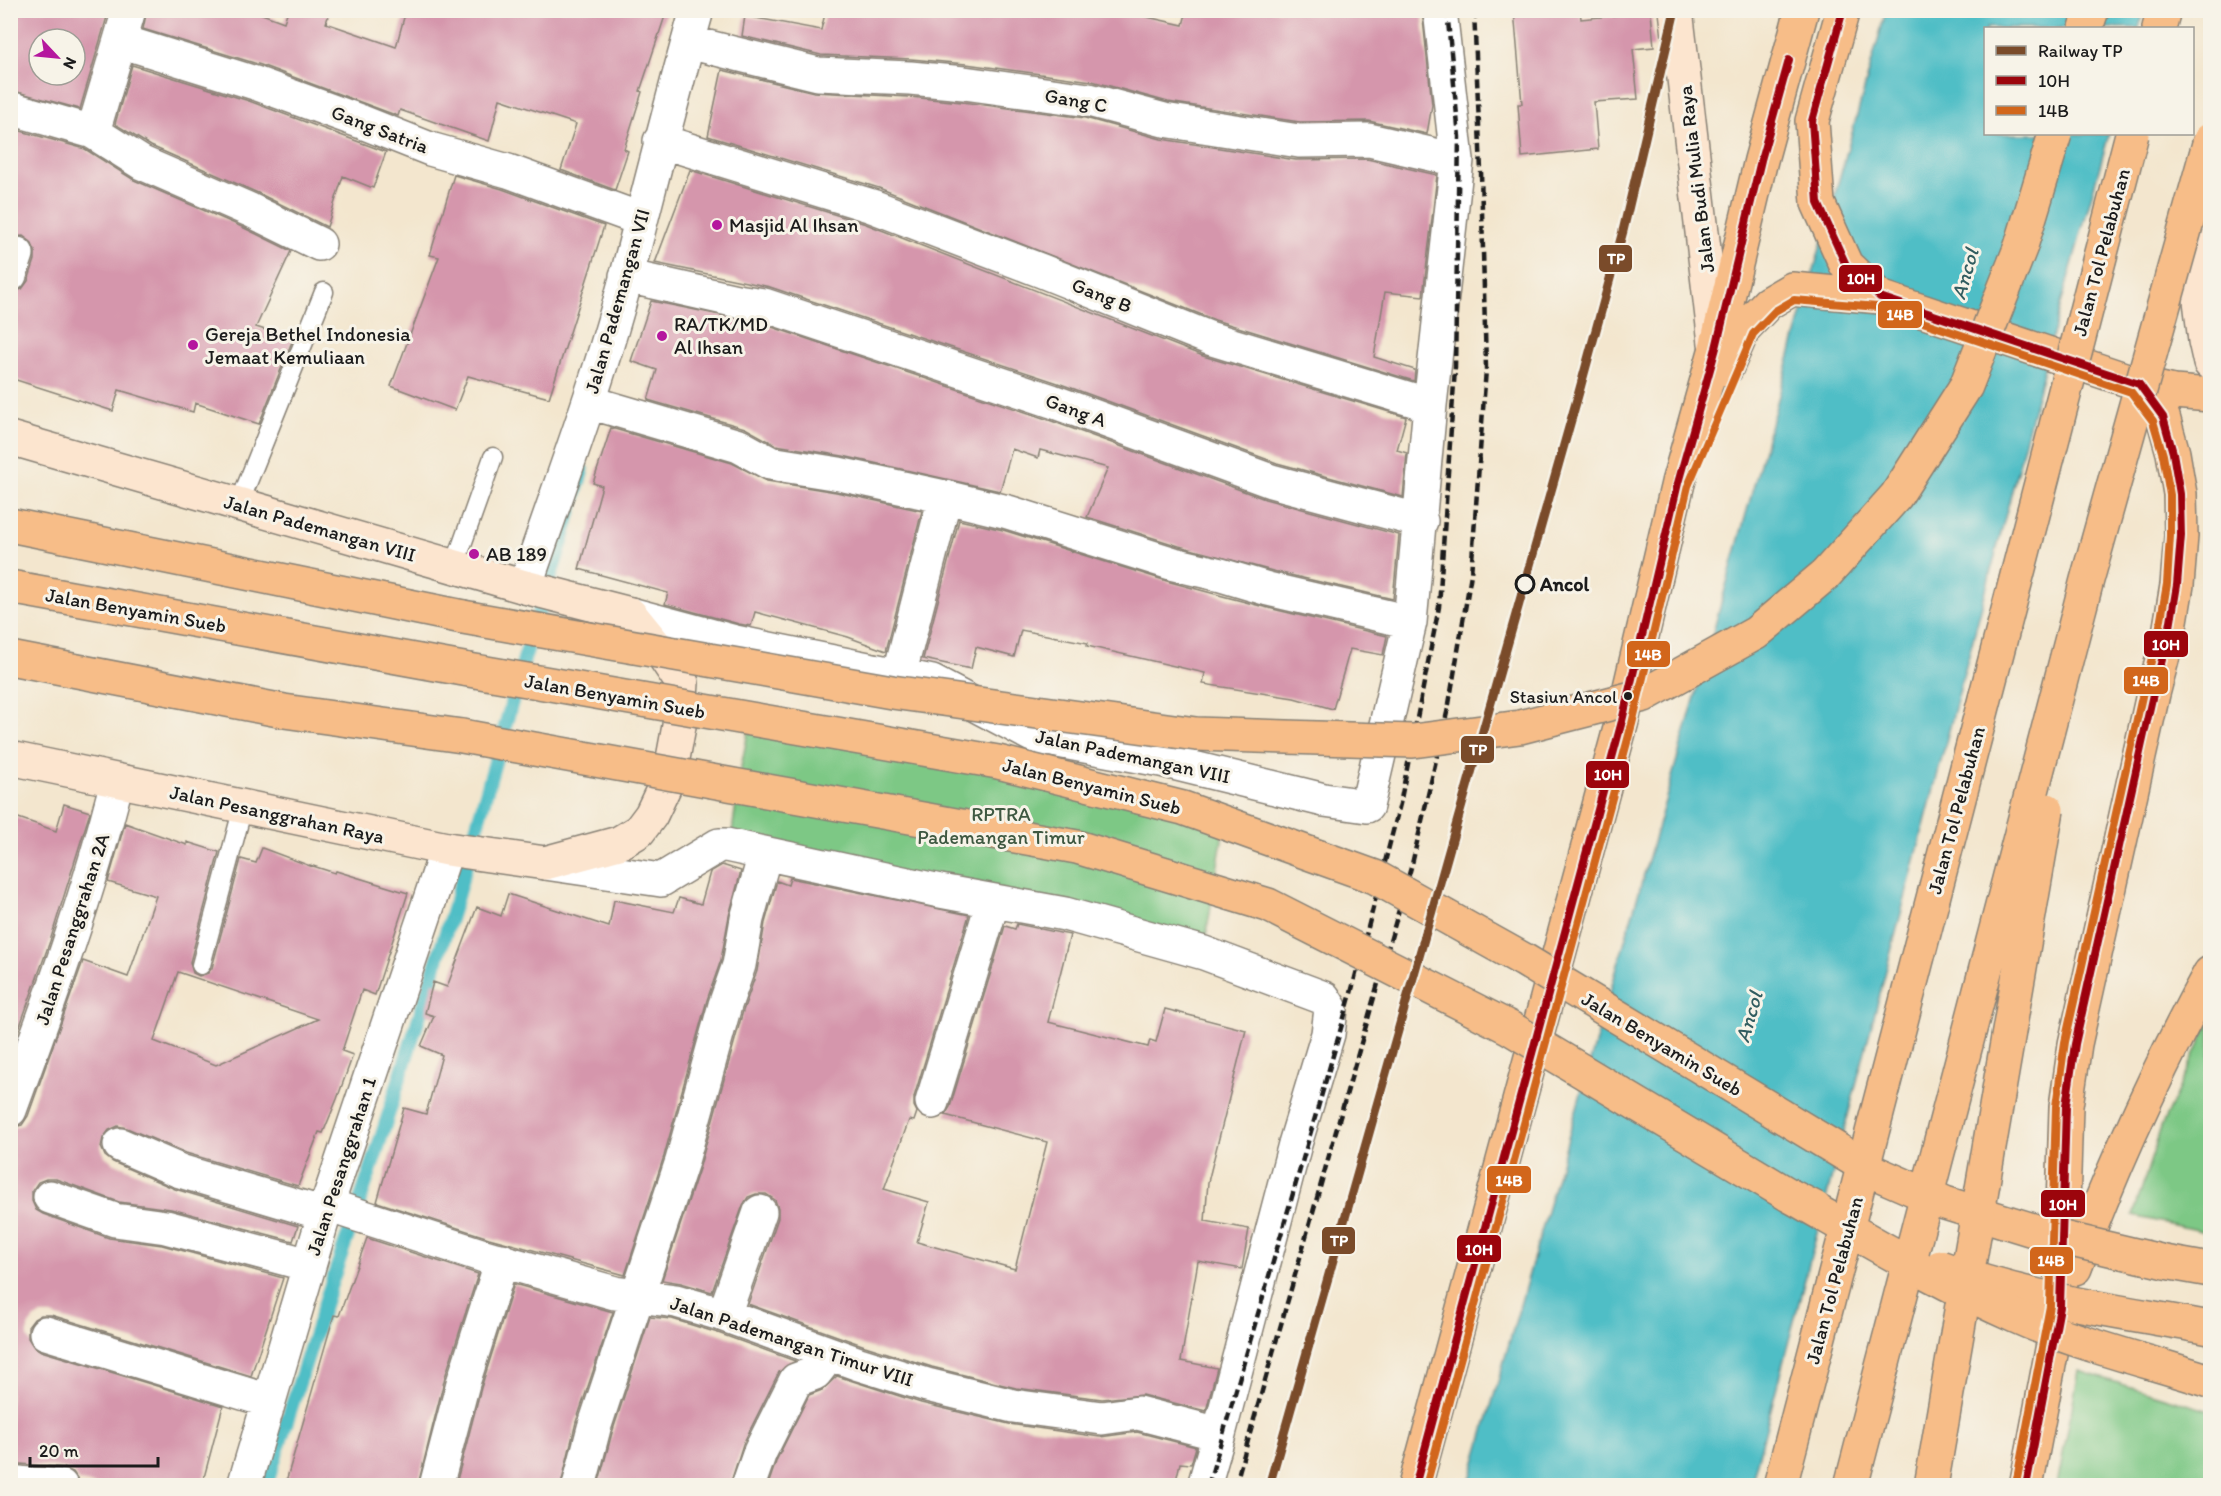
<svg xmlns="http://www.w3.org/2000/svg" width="2221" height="1496" viewBox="0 0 2221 1496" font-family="Itim,sans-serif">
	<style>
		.green { fill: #7dc885; stroke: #4c7250; stroke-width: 1.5 }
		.water { fill: #50bec6; stroke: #366d71; stroke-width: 1.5 }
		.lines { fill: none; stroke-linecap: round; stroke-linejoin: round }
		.stream { stroke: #50bec6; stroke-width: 14 }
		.building { fill: #d596ac; fill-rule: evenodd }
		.lane-casing { stroke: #888175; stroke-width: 21 }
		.street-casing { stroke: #888175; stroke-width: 36 }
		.secondary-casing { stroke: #888175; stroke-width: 36 }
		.primary-casing { stroke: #888175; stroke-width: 36 }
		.highway-casing { stroke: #888175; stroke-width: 36 }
		.lane { stroke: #fff; stroke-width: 18 }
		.street { stroke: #fff; stroke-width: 33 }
		.secondary { stroke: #fce5cf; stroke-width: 33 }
		.primary { stroke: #f7bd88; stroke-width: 33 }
		.highway { stroke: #f7bd88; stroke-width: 33 }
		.rail { stroke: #1c1c1c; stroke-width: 4.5; stroke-dasharray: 9 4.5; stroke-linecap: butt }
		.primary-bridge-casing { stroke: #888175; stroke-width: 36; stroke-linecap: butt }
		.highway-bridge-casing { stroke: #888175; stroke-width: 36; stroke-linecap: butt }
		.primary-bridge { stroke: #f7bd88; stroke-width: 33 }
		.highway-bridge { stroke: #f7bd88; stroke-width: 33 }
		.bus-1-casing { stroke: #f7f3e8; stroke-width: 12 }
		.bus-2-casing { stroke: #f7f3e8; stroke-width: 12 }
		.bus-1 { stroke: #9c050c; stroke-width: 8 }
		.bus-2 { stroke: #d2661b; stroke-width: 8 }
		.rail-1-casing { stroke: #f7f3e8; stroke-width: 14 }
		.rail-1 { stroke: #7a4b2a; stroke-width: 9 }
		.poi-dot { fill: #b5179e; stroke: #f7f3e8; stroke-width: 2 }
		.stop-dot { fill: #f7f3e8; stroke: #1c1c1c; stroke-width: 3 }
		.bus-dot { fill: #1c1c1c; stroke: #f7f3e8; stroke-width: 2 }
		.labels { text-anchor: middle; stroke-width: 6; stroke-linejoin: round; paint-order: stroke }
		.bus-label { font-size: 18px; fill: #1c1c1c; stroke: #f7f3e8; text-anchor: end }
		.street-label { font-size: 20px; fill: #1c1c1c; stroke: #f7f3e8 }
		.poi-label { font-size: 20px; fill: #1c1c1c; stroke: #f7f3e8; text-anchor: start }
		.stop-label { font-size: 20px; font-weight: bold; fill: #1c1c1c; stroke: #f7f3e8; text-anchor: start }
		.park-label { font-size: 20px; fill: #3e5841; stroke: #f7f3e8 }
		.water-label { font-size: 21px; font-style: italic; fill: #315d60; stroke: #f7f3e8 }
		.line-badge { stroke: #f7f3e8; stroke-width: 2 }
		.badge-label { font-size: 16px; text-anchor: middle; font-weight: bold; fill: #fff }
	</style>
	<rect width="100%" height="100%" fill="#f7f3e8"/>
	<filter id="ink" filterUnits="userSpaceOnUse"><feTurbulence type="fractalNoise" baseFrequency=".0167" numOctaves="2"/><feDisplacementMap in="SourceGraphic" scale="12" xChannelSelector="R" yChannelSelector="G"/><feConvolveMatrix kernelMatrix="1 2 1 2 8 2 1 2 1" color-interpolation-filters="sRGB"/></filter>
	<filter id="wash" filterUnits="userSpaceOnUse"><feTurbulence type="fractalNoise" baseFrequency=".008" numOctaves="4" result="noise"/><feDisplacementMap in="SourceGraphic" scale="24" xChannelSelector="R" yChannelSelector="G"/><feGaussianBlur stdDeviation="1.35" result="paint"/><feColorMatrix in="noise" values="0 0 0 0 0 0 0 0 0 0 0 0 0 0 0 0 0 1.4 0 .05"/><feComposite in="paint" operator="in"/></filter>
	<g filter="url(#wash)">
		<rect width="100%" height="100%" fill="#f3e6ce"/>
		<path class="green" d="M753 708 1227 810 1204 948 731 840 741 767Z
			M2210 1021V1233L2133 1216 2161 1127Z
			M2079 1371 2210 1411V1485H2057Z"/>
		<path class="water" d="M1886 11H2144L2139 28H1986V134H2109L2061 304 1751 1485 1468 1486 1697 690Z"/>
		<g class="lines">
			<path class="stream" d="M266 1486 327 1296 374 1160 456 900 524 659 563 538 582 471"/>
		</g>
		<g id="blocks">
			<path class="building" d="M10 10H109L80 109 10 90ZM39 39H75V75H39Z
				M147 10H251L284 22 288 10H330L326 23 396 47 406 10H667L640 91 642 92 624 149 628 151 615 190 561 170 576 124 500 99 489 141 400 110 398 116 261 65 143 29Z
				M826 10H1116L1183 25 1187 10H1422L1432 105 1427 134 1369 121 1300 122 1168 102 1092 81 966 64 911 59 821 55 742 36 745 16 821 30Z
				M1514 10H1580L1581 19 1651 12 1654 47 1633 49 1638 99 1594 102 1598 149 1522 157 1518 104H1522Z
				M132 65 249 101 386 152 373 188 343 176 327 227 258 193 151 146 115 124Z
				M722 70 814 92 909 97 962 102 1085 118 1161 139 1296 160 1367 159 1437 175 1423 296 1385 292 1374 357 1415 370 1414 381 1215 320 879 188 708 136Z
				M10 128 85 149 134 180 242 227 291 251 256 327 293 339 259 424 195 403 193 412 119 390 113 411 10 378V293L22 289 28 281 35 260V251L31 242 23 236 10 237Z
				M690 170 866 224 1203 356 1406 417 1397 450 1407 453 1403 497 1277 463 1058 383 770 287 655 263Z
				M454 175 502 189 604 226 549 398 468 376 455 410 391 386 439 257 430 255Z
				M651 301 760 323 1046 419 1265 499 1399 535 1393 599 1273 571 1179 546 1087 517 1108 468 1040 450 1038 458 1012 449 1000 491 843 456 776 445 745 428 648 400 657 370 631 361Z
				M611 428 732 463 767 481 836 492 922 511 886 651 848 637 755 612 751 626 739 624 665 604 668 593 579 569 602 486 593 483Z
				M959 520 1003 530 1170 582 1264 607 1387 636 1383 655 1350 649 1333 709 1294 698 1203 684 1205 673 1087 646 1088 643 1021 630 1014 657 976 647 971 669 923 659Z
				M64 804 90 812 50 941 10 1054V815L56 831Z
				M125 823 187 845V842L219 852 190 962 193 973 199 976 208 973 212 968 241 859 256 863 262 848 310 866V865L335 873 336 871 408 893 375 995 362 990 342 1051 353 1055 337 1099 323 1133 319 1132 298 1186 186 1153 127 1128 118 1126 109 1130 103 1138 101 1147 105 1156 113 1162 175 1189 298 1226 293 1241 171 1209 119 1202 56 1179H46L38 1182 32 1191V1201L36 1210 43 1214 109 1238 162 1245 283 1278 251 1376 51 1315H41L34 1319 28 1327V1338L33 1346 41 1351 223 1406 202 1485H95L79 1481 73 1472 64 1468 10 1463V1128L22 1125 28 1116 83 961 128 977 156 896 108 882ZM178 972 318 1019 216 1065 154 1041Z
				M722 865 741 871 729 916 721 960 707 1000 664 1156 625 1275 489 1238 377 1202 404 1108 426 1114 442 1055 421 1046 434 1016 425 1013 433 982 447 987 477 907 501 916 508 894 609 927 614 900 674 912 679 898 701 904 710 872Z
				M790 878 969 915 914 1097V1106L917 1112 914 1121 909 1120 884 1189 929 1202 917 1242 1015 1269 1047 1142 945 1115 950 1107 1005 926 1015 929 1017 924 1070 935 1048 1022 1148 1047 1150 1040 1156 1042 1165 1009 1246 1030 1208 1182 1205 1221 1249 1229 1242 1269 1198 1261 1181 1361 1217 1368 1206 1411 1142 1395 1102 1399 1016 1388 932 1367 865 1346 748 1304 778 1218V1208L775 1200 766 1194H756L748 1197 743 1205 712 1292 681 1283 662 1280 700 1166 743 1011 757 971 765 923 777 881 788 885Z
				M367 1238 478 1274 445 1377 418 1485H285L334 1315 339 1316Z
				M514 1284 613 1312 576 1422 561 1485H463L456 1484 481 1388Z
				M650 1317 672 1319 718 1333 795 1361 779 1372 743 1444 730 1485H598L612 1433Z
				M837 1376 921 1403 1009 1424 1100 1437 1137 1432 1196 1447 1191 1464 1180 1463 1175 1485H768L777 1459 809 1395 822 1390Z"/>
		</g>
	</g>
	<g filter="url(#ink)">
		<use href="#blocks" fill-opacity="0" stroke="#888175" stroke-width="1.5"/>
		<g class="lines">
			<defs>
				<path id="lane" d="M239 504 324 292
					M454 567 493 457
					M201 965 243 807"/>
				<path id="street" d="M120 41 255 83 362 122 430 149 508 171 640 219
					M688 42 818 74 910 78 964 83 1089 100 1164 120 1299 141 1369 140 1457 160
					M10 108 93 132 142 163 250 210 319 244
					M93 132 129 10
					M660 141 872 206 1042 271 1209 338 1430 405
					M10 275 17 254
					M626 276 737 301 764 305 1052 401 1271 481 1421 521
					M589 402 739 446 770 463 839 474 945 497 1008 512 1174 564 1221 575 1268 589 1410 622
					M525 587C560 484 599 381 627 275 650 187 672 98 697 10
					M630 614 735 642 932 682 1036 737 1161 760 1324 800 1367 806 1410 622 1430 405 1457 160 1440 10
					M899 676 945 497
					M545 863 661 880 719 845H726L940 891 1065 914 1204 953 1324 998 1331 1009 1328 1034 1295 1144 1219 1434 1204 1486
					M932 1102 993 901
					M10 1110C50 1001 89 893 117 781
					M120 1145 180 1171 325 1214
					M50 1197 115 1220 166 1227 309 1265
					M327 1205 484 1256 615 1293 676 1301 724 1315 859 1364 927 1385 1013 1406 1102 1418 1138 1413 1219 1434
					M724 1315 760 1212
					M46 1333 269 1401
					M10 1481C27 1486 44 1483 61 1486
					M244 1486 327 1205 447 849
					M436 1486 463 1383 502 1260
					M579 1486 594 1428 682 1161 725 1005 739 965 747 919 765 854
					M748 1486 760 1452 796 1380 815 1373 830 1354"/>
				<path id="secondary" d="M1676 10 1715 343
					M2210 225 2197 276 2205 341 2210 363
					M10 438 525 587 630 614 661 652 682 683 679 726 670 775 651 815 639 831 619 843 545 863 447 849 10 758"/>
				<path id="primary" d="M10 587 469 670
					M10 658 284 711 462 736
					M2075 1268C2113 1166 2158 1068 2210 973"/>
				<path id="highway" d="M1843 10 1812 121 1818 203 1846 265 1880 297
					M2086 28 2092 10
					M2159 28 2164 10
					M1726 369 1744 328 1768 303 1792 289 1880 297 2139 384 2174 392 2210 395
					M10 525 463 617
					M1415 1486 1622 721 1678 483 1716 348 1761 160 1802 10
					M2026 1486 2060 1307 2066 1106 2075 1044 2153 694 2169 633 2177 585 2181 536 2180 494 2173 453 2163 417 2149 396 2139 384"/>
			</defs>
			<use href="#lane" class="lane-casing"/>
			<use href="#street" class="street-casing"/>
			<use href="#secondary" class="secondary-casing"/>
			<use href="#primary" class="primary-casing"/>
			<use href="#highway" class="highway-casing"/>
			<use href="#lane" class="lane"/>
			<use href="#street" class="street"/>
			<use href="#secondary" class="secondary"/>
			<use href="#primary" class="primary"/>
			<use href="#highway" class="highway"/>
			<path class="rail" d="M1208 1486 1350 997 1400 804 1439 607 1455 368 1459 137 1447 10
				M1235 1486 1412 864 1449 704 1471 574 1486 369 1481 171 1474 10"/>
			<defs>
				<path id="primary-bridge" d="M469 670 998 762 1183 808 1375 877 1524 960 1876 1173 1945 1203 2046 1234 2165 1262 2210 1270
					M462 736 1077 847 1268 905 1510 1028 1789 1195 1815 1208
					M1940 1267C2027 1300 2120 1311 2210 1328"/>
				<path id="highway-bridge" d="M463 617 892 692 1196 734 1413 741 1520 727 1644 695 1756 633 1826 574 1896 496 1966 386 2021 246 2055 134
					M1789 1195C1863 1237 1937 1282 2015 1316 2077 1344 2145 1360 2210 1381
					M1780 1486 2132 134
					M1851 1486 2087 580 2210 140
					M1931 1486 2047 810"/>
			</defs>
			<use href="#primary-bridge" class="primary-bridge-casing"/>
			<use href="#highway-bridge" class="highway-bridge-casing"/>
			<use href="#primary-bridge" class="primary-bridge"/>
			<use href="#highway-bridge" class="highway-bridge"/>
			<defs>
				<path id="bus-1" d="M1843 10 1812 121 1818 203 1846 265 1880 297 2139 384 2163 417 2173 453 2180 494 2181 536 2177 585 2169 633 2153 694 2075 1044 2066 1106 2060 1307 2026 1486
					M1415 1486 1622 721 1678 483 1716 348 1761 160 1789 60"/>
				<path id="bus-2" d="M1426 1486 1632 724 1688 486 1753 334 1775 311 1794 300 1878 307 2131 392 2153 421 2163 455 2170 495V536L2167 584 2159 631 2143 692 2065 1042 2056 1106 2050 1306 2016 1484"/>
			</defs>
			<use href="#bus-1" class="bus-1-casing"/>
			<use href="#bus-2" class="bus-2-casing"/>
			<use href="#bus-1" class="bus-1"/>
			<use href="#bus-2" class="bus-2"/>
			<defs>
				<path id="rail-1" d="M1269 1486 1579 392 1623 231 1675 10"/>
			</defs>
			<use href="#rail-1" class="rail-1-casing"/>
			<use href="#rail-1" class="rail-1"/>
		</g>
	</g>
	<g class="poi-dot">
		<circle cx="717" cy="225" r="6"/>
		<circle cx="662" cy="336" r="6"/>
		<circle cx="193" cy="345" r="6"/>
		<circle cx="474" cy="554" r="6"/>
	</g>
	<circle class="stop-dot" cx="1525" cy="584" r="9"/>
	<circle class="bus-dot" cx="1628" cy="696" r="5"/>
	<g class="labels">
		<g class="bus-label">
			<text x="1617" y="703">Stasiun Ancol</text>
		</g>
		<g class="street-label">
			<text transform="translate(1076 100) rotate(10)" y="7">Gang C</text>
			<text transform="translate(380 129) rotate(21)" y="7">Gang Satria</text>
			<text transform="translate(1696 179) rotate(-97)" y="7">Jalan Budi Mulia Raya</text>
			<text transform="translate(2101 252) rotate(-75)" y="7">Jalan Tol Pelabuhan</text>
			<text transform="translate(1102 295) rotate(22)" y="7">Gang B</text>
			<text transform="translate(617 301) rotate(-74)" y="7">Jalan Pademangan VII</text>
			<text transform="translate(1076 410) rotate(20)" y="7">Gang A</text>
			<text transform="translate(320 528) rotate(16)" y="7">Jalan Pademangan VIII</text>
			<text transform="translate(136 610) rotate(10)" y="7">Jalan Benyamin Sueb</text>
			<text transform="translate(615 696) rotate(10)" y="7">Jalan Benyamin Sueb</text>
			<text transform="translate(1133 756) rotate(12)" y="7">Jalan Pademangan VIII</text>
			<text transform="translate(1092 786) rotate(14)" y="7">Jalan Benyamin Sueb</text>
			<text transform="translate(1956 810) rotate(-75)" y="7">Jalan Tol Pelabuhan</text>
			<text transform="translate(277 814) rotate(12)" y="7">Jalan Pesanggrahan Raya</text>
			<text transform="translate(72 929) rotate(-72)" y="7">Jalan Pesanggrahan 2A</text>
			<text transform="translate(1662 1044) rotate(31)" y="7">Jalan Benyamin Sueb</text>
			<text transform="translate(341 1166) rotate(-72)" y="7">Jalan Pesanggrahan 1</text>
			<text transform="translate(1834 1280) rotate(-75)" y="7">Jalan Tol Pelabuhan</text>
			<text transform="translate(792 1341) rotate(18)" y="7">Jalan Pademangan Timur VIII</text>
		</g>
		<g class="poi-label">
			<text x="729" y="232">Masjid Al Ihsan</text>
			<text x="674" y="331">RA/TK/MD<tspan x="674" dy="23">Al Ihsan</tspan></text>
			<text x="205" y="341">Gereja Bethel Indonesia<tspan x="205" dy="23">Jemaat Kemuliaan</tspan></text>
			<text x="486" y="561">AB 189</text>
		</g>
		<g class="stop-label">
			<text x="1540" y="591">Ancol</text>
		</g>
		<g class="park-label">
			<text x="1001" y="821">RPTRA<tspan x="1001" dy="23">Pademangan Timur</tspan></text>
		</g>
		<g class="water-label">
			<text transform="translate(1965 274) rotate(-74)" y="7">Ancol</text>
			<text transform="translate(1749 1017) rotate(-74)" y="7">Ancol</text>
		</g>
	</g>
	<g class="line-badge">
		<rect x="1598" y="244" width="35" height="29" rx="6" fill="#7a4b2a"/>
		<rect x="1838" y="264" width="45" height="29" rx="6" fill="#9c050c"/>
		<rect x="1877" y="300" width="46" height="29" rx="6" fill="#d2661b"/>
		<rect x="2143" y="630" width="46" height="28" rx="6" fill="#9c050c"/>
		<rect x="1626" y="640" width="45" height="28" rx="6" fill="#d2661b"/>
		<rect x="2123" y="666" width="46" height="29" rx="6" fill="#d2661b"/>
		<rect x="1460" y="735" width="35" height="29" rx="6" fill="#7a4b2a"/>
		<rect x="1585" y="760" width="45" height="29" rx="6" fill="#9c050c"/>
		<rect x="1486" y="1165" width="46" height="29" rx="6" fill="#d2661b"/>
		<rect x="2040" y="1189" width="46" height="29" rx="6" fill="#9c050c"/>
		<rect x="1321" y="1226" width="35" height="29" rx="6" fill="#7a4b2a"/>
		<rect x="1456" y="1234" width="46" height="29" rx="6" fill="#9c050c"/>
		<rect x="2029" y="1246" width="45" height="29" rx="6" fill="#d2661b"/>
	</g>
	<g class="badge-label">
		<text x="1616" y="264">TP</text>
		<text x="1861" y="284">10H</text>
		<text x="1900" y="320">14B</text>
		<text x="2166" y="650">10H</text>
		<text x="1648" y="660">14B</text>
		<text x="2146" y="686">14B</text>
		<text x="1478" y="755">TP</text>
		<text x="1608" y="780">10H</text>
		<text x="1509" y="1186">14B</text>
		<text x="2063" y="1210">10H</text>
		<text x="1339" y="1246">TP</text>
		<text x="1479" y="1255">10H</text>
		<text x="2051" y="1266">14B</text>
	</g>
	<rect width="2221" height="1496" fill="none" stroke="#f7f3e8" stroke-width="36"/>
	<rect x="1984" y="27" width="210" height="108" fill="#f7f3e8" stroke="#9f9d96" stroke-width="1.5"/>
	<rect x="1996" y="46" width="30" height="9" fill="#7a4b2a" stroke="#9f9d96" stroke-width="1.5"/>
	<text x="2038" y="57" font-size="18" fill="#1c1c1c">Railway TP</text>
	<rect x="1996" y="76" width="30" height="9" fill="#9c050c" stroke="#9f9d96" stroke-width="1.5"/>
	<text x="2038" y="87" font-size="18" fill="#1c1c1c">10H</text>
	<rect x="1996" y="106" width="30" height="9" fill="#d2661b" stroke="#9f9d96" stroke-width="1.5"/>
	<text x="2038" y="117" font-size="18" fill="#1c1c1c">14B</text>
	<g transform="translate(57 57) rotate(116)"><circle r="28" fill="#f7f3e8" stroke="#9f9d96" stroke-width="1.5"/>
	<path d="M0-4.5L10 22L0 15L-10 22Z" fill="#b5179e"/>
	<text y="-9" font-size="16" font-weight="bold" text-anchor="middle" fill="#1c1c1c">N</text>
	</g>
	<path d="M30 1457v9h128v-9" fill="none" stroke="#1c1c1c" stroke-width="3"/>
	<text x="39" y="1457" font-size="18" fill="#1c1c1c" stroke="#f7f3e8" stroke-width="4.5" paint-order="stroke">20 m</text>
</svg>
